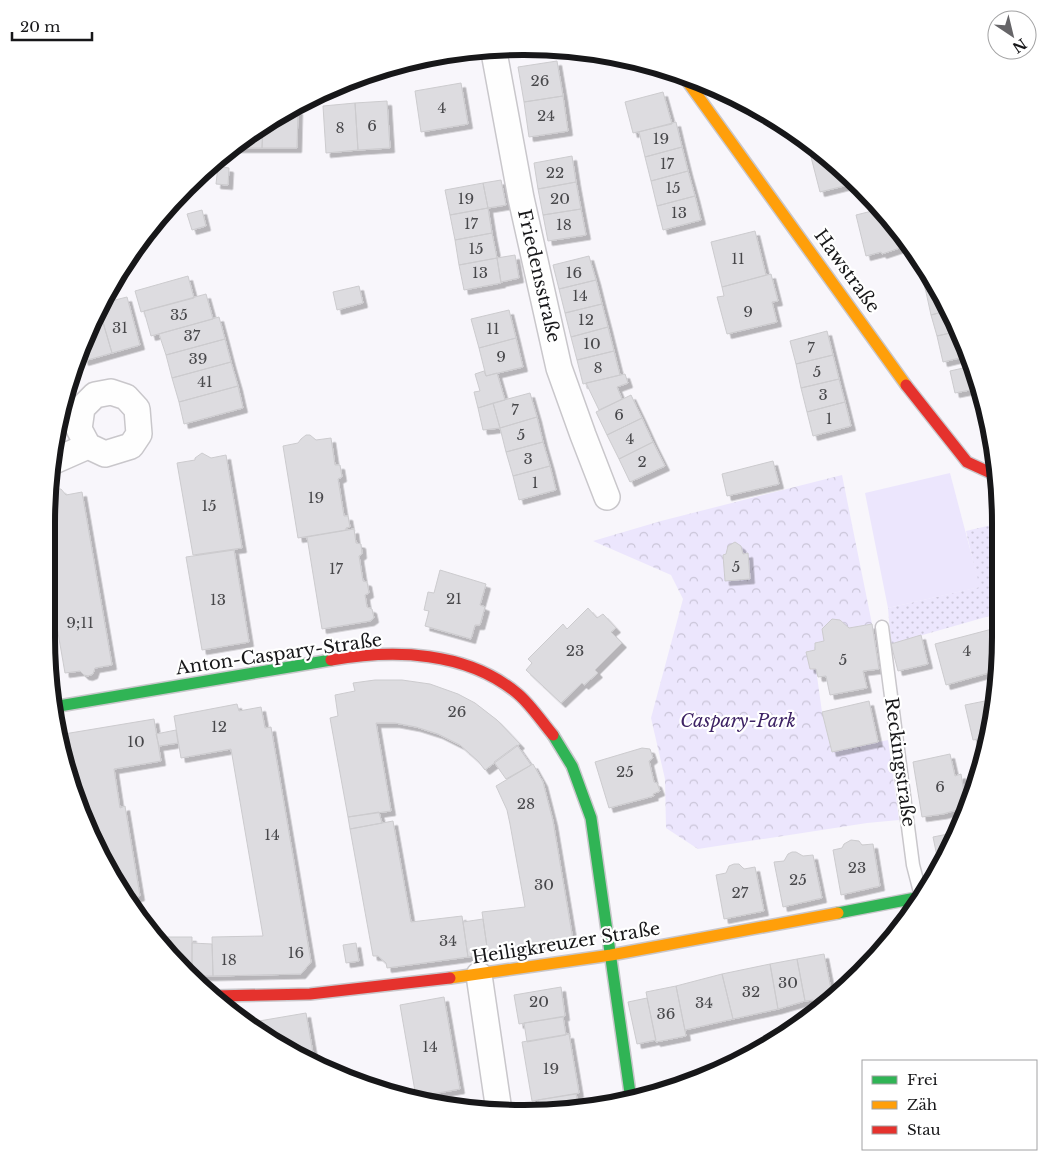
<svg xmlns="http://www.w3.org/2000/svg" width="1047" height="1160" viewBox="0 0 1047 1160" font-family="'Libre Baskerville',serif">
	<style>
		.grass { fill: url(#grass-dots) }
		.park { fill: url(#park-crowns) }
		.pitch { fill: #ece6fd }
		.building { fill: #dddce0; stroke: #cccbce; filter: url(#shadow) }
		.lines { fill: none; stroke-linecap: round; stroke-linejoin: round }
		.lane-casing { stroke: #c9c7cb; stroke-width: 15 }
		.street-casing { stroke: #c9c7cb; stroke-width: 28 }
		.fast-casing { stroke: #c9c7cb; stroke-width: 14 }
		.slow-casing { stroke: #c9c7cb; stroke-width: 14 }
		.jam-casing { stroke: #c9c7cb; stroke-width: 14 }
		.lane { stroke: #fefefe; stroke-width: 12 }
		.street { stroke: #fefefe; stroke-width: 25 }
		.fast { stroke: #30b455; stroke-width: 11 }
		.slow { stroke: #ff9f0a; stroke-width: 11 }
		.jam { stroke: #e5322d; stroke-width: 11 }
		.labels { text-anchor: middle; stroke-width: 4.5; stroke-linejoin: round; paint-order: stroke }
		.number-label { font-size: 15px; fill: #48484b }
		.street-label { font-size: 18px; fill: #171719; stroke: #fff }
		.park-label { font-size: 18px; font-style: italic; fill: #3e2365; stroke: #fff }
		.rim { fill: none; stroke: #171719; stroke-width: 6 }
	</style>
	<defs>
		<pattern id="grass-dots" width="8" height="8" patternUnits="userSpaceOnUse" patternTransform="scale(1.25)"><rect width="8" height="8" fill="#ece6fd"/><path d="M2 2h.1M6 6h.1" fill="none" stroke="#cac5d8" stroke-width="1.8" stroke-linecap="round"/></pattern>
		<pattern id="park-crowns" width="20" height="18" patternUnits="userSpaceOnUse" patternTransform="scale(1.25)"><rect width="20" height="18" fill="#ece6fd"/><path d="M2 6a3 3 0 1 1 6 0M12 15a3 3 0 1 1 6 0" fill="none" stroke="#cac5d8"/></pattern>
		<filter id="shadow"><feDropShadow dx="4.5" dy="4.5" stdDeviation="0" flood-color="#0004"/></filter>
	</defs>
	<rect width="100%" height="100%" fill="#f8f6fb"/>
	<path class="grass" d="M1000 523V613L891 644 888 608 979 587 966 531Z"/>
	<path class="park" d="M842 475 872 624 849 628 840 620 832 619 822 629 824 641 815 643V650L806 652 810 669H816L822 712 832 752 888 740 899 820 867 823 698 849 666 828 665 779 651 718 683 599 671 575 593 541 661 521Z"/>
	<path class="pitch" d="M950 473 980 587 888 608 865 493Z"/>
	<path class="building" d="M557 61 563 96 524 102 518 67Z
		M461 83 468 124 421 132 415 91Z
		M663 92 672 124 633 133 625 102Z
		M563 96 568 131 529 137 524 102Z
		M387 101 390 148 358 150 355 103Z
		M355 103 358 150 326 153 323 106Z
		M290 109 298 110 297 148H262L263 126Z
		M676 122 682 147 645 157 639 132Z
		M263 126 262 148H229L233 145Z
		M808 143 824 155 811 157Z
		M682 147 688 171 651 181 645 157Z
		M824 155 838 165 856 183 820 192 811 157Z
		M572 156 576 182 538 189 534 163Z
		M218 166 229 168 228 185 216 184Z
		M688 171 695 196 657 206 651 181Z
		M501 180 506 205 488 208 483 183Z
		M576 182 581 209 543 215 538 189Z
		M483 183 488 208 450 215 445 190Z
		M695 196 701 220 663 230 657 206Z
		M488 208 492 233 455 240 450 215Z
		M581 209 586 235 548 241 543 215Z
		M880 209 902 233 906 246 882 254 881 252 866 256 856 215Z
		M202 210 206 226 192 230 187 214Z
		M755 231 766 275 722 287 711 242Z
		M492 233 497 258 459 265 455 240Z
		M515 255 519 278 501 282 497 258Z
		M589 256 596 280 559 289 553 265Z
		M497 258 501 283 464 290 459 265Z
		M918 263H921L937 289 926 292Z
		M771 274 778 301 772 302 777 322 727 334 717 297 724 296 722 287Z
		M188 276 194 298 141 312 135 291Z
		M596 280 602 304 565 313 559 289Z
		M359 286 363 303 337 310 333 292Z
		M937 289 950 310 931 315 926 292Z
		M206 294 213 319 151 336 144 311Z
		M127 297 140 345 112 353 100 312 103 303Z
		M602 304 608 327 571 337 565 313Z
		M509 310 516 338 479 348 471 319Z
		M950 310 959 331 937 336 931 315Z
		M100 312 112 353 84 361 83 357Z
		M219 317 225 339 166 355 159 334Z
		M608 327 614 351 577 360 571 337Z
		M827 331 833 355 796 364 790 341Z
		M959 331 968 356 943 362 937 336Z
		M516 338 523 367 486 376 479 348Z
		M225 339 231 362 172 378 166 355Z
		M614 351 620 375 583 384 577 360Z
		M833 355 839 379 801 388 796 364Z
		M231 362 238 386 179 402 172 378Z
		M972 366 980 388 955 393 950 371Z
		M484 371 486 376 497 373 505 400 478 408 474 392 480 391 475 374Z
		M625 374 628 383 617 387 622 399 599 410 586 383Z
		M839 379 845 402 807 412 801 388Z
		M238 386 243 408 184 424 179 402Z
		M530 393 537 417 500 428 493 403Z
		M631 395 642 418 607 435 596 412Z
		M845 402 851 426 813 436 807 412Z
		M493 403 500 428 483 430 478 408Z
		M537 417 543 442 506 452 500 428Z
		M642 418 653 442 619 459 607 435Z
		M306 435H310L316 440 331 438 335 465H340L342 477 338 479 344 516H348L350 527 346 528V530L298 538 283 446 298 443 301 439Z
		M543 442 550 466 513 476 506 452Z
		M653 442 665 466 630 482 619 459Z
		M202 453 211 458 226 455 242 548 193 555 177 463 195 460V458Z
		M773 461 779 484 727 496 722 474Z
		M550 466 556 490 519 500 513 476Z
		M56 489H61L66 495 82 492 112 665 95 668 93 674 88 676 84 675 80 671 65 673 49 581 53 491Z
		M354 529 356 543 361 544 362 554 359 556 363 581 367 582 369 593 365 595 367 607 372 609 374 618 370 621 322 629 307 537Z
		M735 542 741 546 743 554 748 553 750 579 725 581 723 555 726 554 728 546Z
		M234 550 249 642 202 650 186 557Z
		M440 570 486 584 480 605 485 607 480 625H475L471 639 425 626 429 611 424 610 428 592 434 593Z
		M588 608 597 618 603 614 616 628 611 632 622 643 595 670 598 673 584 685 582 683 561 703 526 670 532 663 528 659 563 624 567 629Z
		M832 619 840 620 849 628 872 624 879 669 863 671 867 688 830 695 826 676 818 677 816 669H810L806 652 815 650V643L824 641 822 629Z
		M992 629 1000 658 999 670 946 685 935 644Z
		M921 635 928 664 898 671 891 644Z
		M375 680H402L430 684 458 694 475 703 497 720 520 744 485 770 478 761 460 745 438 734 416 727 395 723H376L391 811 348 817 330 718 338 716 335 695 355 691 353 683Z
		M995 699 987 745 985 746 983 738 973 740 965 705Z
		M869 701 878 742 832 752 822 712Z
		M237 704 239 711 261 707 265 728 271 727 311 962 301 974 213 976 212 937 263 936 231 749 181 758 174 716Z
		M154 719 161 761 114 769 120 808 125 806 140 896 135 898 139 917 95 847 71 775 64 734Z
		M176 730 178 743 159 746 156 734Z
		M517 745 531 765 506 779 494 762Z
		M642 748 650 749 653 758 649 761 654 782 657 783 660 791 653 794 654 796 609 808 595 762Z
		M950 754 955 776 961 774 965 799 969 798 967 807 943 814 922 817 913 762Z
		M533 764 543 782 553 821 573 940 488 954 482 912 525 907 510 824 507 810 496 786Z
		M379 812 382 823 350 829 348 817Z
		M393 821 411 922 462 916 468 957 387 968 386 963 378 956H373L350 829Z
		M958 832 952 847 939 866 933 837Z
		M851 840 859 841 862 845 873 844 880 886 841 895 833 850 842 848 844 844Z
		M792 852H796L803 856 813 855 822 898 783 907 774 862 784 861 788 854Z
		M734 864H739L744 869 755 867 764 911 724 919 716 875 726 873 729 866Z
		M483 919 488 954 468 957 463 922Z
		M155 937H192V974Z
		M192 943 212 944 213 976H194L192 974Z
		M356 943 359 961 346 963 343 945Z
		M824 954 833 999 815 1011 813 1000 805 1001 797 959Z
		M797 959 805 1001 778 1009 770 964Z
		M770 964 778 1009 733 1019 722 974Z
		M722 974 733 1019 685 1030 676 986Z
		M676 986 686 1036 656 1042 646 992Z
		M561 987 565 1016 519 1024 514 995Z
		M444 997 460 1089 416 1097 400 1005Z
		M647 998 656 1040 637 1044 628 1002Z
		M306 1013 314 1059 306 1061 261 1032 259 1021Z
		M563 1017 566 1035 527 1042 524 1023Z
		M569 1034 579 1093 532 1101 522 1042Z
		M576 1094 579 1107 539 1112 538 1100Z"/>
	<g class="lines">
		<defs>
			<path id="lane" d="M882 627 913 865 921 896"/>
			<path id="street" d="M493 47 521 198 559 368 583 435 607 497
				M54 461 88 446 105 454 131 446 139 434 137 409 126 397 111 392 95 395 82 408 79 429 88 446
				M479 975 499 1111"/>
			<path id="fast" d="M53 707 331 660
				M553 735 572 766 591 818 631 1100
				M838 913 921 897"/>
			<path id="slow" d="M682 74 906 385
				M450 978 611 955 838 913"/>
			<path id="jam" d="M906 385 967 462 993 474H997
				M331 660C394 649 467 651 518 694 531 705 542 722 553 735
				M214 996 310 994 450 978"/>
		</defs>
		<use href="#lane" class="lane-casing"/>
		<use href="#street" class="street-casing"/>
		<use href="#fast" class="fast-casing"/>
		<use href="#slow" class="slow-casing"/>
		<use href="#jam" class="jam-casing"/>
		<use href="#lane" class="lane"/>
		<use href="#street" class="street"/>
		<use href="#fast" class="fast"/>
		<use href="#slow" class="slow"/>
		<use href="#jam" class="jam"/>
	</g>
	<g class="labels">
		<g class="number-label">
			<text x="540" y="86">26</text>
			<text x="442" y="113">4</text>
			<text x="546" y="121">24</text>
			<text x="372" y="131">6</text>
			<text x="340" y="133">8</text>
			<text x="661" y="144">19</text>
			<text x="667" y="169">17</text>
			<text x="555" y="178">22</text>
			<text x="673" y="193">15</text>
			<text x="466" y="204">19</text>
			<text x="560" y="204">20</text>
			<text x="679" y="218">13</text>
			<text x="471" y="229">17</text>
			<text x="564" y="230">18</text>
			<text x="476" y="254">15</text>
			<text x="738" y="264">11</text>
			<text x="480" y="278">13</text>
			<text x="574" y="278">16</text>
			<text x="580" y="301">14</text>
			<text x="748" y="317">9</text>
			<text x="179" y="320">35</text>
			<text x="586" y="325">12</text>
			<text x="120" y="333">31</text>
			<text x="493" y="334">11</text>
			<text x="192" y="341">37</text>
			<text x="592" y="349">10</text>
			<text x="811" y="353">7</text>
			<text x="501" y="362">9</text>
			<text x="198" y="364">39</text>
			<text x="598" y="373">8</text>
			<text x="817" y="377">5</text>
			<text x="205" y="387">41</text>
			<text x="823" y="400">3</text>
			<text x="515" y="415">7</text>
			<text x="619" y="420">6</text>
			<text x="829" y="424">1</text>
			<text x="521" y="440">5</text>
			<text x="630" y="444">4</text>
			<text x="528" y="464">3</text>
			<text x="642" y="467">2</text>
			<text x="535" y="488">1</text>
			<text x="316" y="503">19</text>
			<text x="209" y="511">15</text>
			<text x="736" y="572">5</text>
			<text x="336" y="574">17</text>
			<text x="454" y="604">21</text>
			<text x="218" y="605">13</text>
			<text x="80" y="628">9;11</text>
			<text x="575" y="656">23</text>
			<text x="967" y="656">4</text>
			<text x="843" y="665">5</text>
			<text x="457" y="717">26</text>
			<text x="219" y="732">12</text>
			<text x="136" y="747">10</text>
			<text x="625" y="777">25</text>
			<text x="940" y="792">6</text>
			<text x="526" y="809">28</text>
			<text x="272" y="840">14</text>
			<text x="857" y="873">23</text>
			<text x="798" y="885">25</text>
			<text x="544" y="890">30</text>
			<text x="740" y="898">27</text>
			<text x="448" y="946">34</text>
			<text x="296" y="958">16</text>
			<text x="229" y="965">18</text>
			<text x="788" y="988">30</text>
			<text x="751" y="997">32</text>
			<text x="539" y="1007">20</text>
			<text x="704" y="1008">34</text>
			<text x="666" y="1019">36</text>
			<text x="430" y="1052">14</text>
			<text x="551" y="1074">19</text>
		</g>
		<g class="street-label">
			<text transform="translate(847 271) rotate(54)" y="6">Hawstraße</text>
			<text transform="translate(539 276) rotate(77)" y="6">Friedensstraße</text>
			<text transform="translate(279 654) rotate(-8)" y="6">Anton-Caspary-Straße</text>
			<text transform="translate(900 762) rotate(82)" y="6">Reckingstraße</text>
			<text transform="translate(566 943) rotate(-9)" y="6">Heiligkreuzer Straße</text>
		</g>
		<g class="park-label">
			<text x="738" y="727">Caspary-Park</text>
		</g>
	</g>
	<path d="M0 0H1047V1160H0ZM523 55H524A468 468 0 0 1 992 523V637A468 468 0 0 1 524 1105H523A468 468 0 0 1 55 637V523A468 468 0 0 1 523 55Z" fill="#fff" fill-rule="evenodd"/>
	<path class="rim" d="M523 55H524A468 468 0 0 1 992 523V637A468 468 0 0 1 524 1105H523A468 468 0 0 1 55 637V523A468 468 0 0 1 523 55Z"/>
	<rect x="862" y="1060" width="175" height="90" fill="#ffffff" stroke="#a2a2a3"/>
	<rect x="872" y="1076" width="25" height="8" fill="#30b455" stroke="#a2a2a3"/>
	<text x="907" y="1085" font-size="15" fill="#171719">Frei</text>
	<rect x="872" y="1101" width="25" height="8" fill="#ff9f0a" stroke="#a2a2a3"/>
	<text x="907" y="1110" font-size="15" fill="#171719">Zäh</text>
	<rect x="872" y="1126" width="25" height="8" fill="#e5322d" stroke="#a2a2a3"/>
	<text x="907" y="1135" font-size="15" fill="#171719">Stau</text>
	<g transform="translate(1012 35) rotate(145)"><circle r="24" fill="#ffffff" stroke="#a2a2a3"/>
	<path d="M0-4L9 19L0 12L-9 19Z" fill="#666568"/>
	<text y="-8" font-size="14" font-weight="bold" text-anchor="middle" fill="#171719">N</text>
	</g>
	<path d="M12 32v8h80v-8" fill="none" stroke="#171719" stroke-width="2.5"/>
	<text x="20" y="32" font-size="15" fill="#171719" stroke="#ffffff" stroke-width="4" paint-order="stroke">20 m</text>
</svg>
